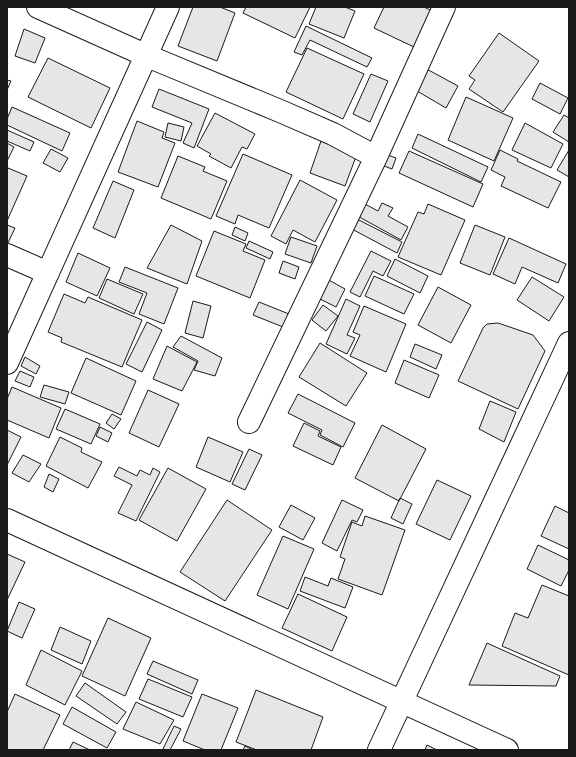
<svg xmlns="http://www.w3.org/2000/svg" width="576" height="757" viewBox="0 0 576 757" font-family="Bitter,serif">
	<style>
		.building { fill: #e6e6e6; stroke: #1a1a1a }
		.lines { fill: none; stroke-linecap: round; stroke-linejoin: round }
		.minor-casing { stroke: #1a1a1a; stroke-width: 24 }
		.minor { stroke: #fff; stroke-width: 22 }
	</style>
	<rect width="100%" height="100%" fill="#fff"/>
	<path class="building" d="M193 7H220L235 13 217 61 178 46Z
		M246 7H310L295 38 243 13Z
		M316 7H345L355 11 344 38 309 24Z
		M384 7H424L434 12 416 48 374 28Z
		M306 26 372 58 367 67 310 40 302 55 294 52Z
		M24 29 45 38 35 63 15 56Z
		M499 33 539 61 503 112 469 89 475 80 469 76Z
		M307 48 364 74 343 119 286 92Z
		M48 58 110 88 91 128 28 97Z
		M423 67 458 86 446 108 412 88Z
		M371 74 388 81 370 122 353 114Z
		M7 80 11 81 7 90Z
		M540 83 568 98 560 114 532 99Z
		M159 89 209 109 194 148 183 143 192 123 152 107Z
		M466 97 513 118 494 161 448 140Z
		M12 107 70 133 62 151 7 125V119Z
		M215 113 255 134 247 149 242 147 231 168 209 156 211 154 197 146Z
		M564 115 569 118V142L553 132Z
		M137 121 164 132 162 138 175 143 158 187 118 172Z
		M168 123 184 127 181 141 165 137Z
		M525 123 563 144 551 168 512 150Z
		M7 130 34 142 30 151 7 141Z
		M418 134 488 167 481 182 412 148Z
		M321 141 357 154 345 186 310 173Z
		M7 143 14 147 7 161Z
		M51 149 68 158 60 172 43 163Z
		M500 150 518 159 517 161 561 182 548 208 501 186 505 177 491 170Z
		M569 150V177L557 170Z
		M409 151 483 184 473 207 399 173Z
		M382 153 396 158 392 169 379 164Z
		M243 154 292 175 269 228 238 215 235 224 216 216Z
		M178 156 205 167 203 171 227 181 211 219 161 198Z
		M8 168 27 176 7 221V170Z
		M300 180 337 200 315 242 293 230 286 244 271 236Z
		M113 181 134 190 115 238 93 228Z
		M361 202 378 211 382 203 393 208 388 216 408 227 401 240 354 214Z
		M428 204 465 220 441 275 398 257 418 212 424 214Z
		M353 217 402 242 397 253 348 227Z
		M7 225 15 228 7 245Z
		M171 225 202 241 187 284 147 268Z
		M475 225 505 237 490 275 460 263Z
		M235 227 248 233 245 241 232 235Z
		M214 231 246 244 243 251 265 260 250 298 196 276Z
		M291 237 317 246 311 263 285 254Z
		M509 238 566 264 558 283 522 267 515 284 493 274Z
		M249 241 273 252 270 259 246 248Z
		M371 251 391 261 383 276 373 271 360 297 350 292Z
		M78 253 110 268 97 296 66 282Z
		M395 259 428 276 420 293 387 276Z
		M283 261 299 267 295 279 279 273Z
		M125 267 178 288 164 324 139 314 147 293 119 282Z
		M374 276 414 294 404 314 365 296Z
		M532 277 564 297 549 321 517 300Z
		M107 279 143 294 134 314 99 298Z
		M327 279 345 289 336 307 318 298Z
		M438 287 471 305 451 343 418 325Z
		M64 294 85 303 88 297 142 320 122 367 61 342 62 338 48 332Z
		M346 299 360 306 347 335 355 338 347 354 326 344Z
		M193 301 211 306 203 338 185 333Z
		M259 302 289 314 283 327 253 315Z
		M323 305 338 316 326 331 312 320Z
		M364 306 406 324 386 372 350 356 360 335 353 332Z
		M147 322 162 330 142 372 126 364Z
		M498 323 533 335 545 351 518 409 458 381 483 328 487 324Z
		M181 336 222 358 215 376 194 370 198 361 173 347Z
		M320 343 367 373 346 406 299 377Z
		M415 344 442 355 436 369 410 357Z
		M167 346 197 362 182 391 153 379Z
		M25 357 40 366 36 374 21 366Z
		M86 358 136 381 121 415 71 393Z
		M404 360 439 375 429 398 395 383Z
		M20 371 34 377 30 387 15 381Z
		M44 385 69 392 65 404 40 397Z
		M12 387 61 408 49 438 7 420V399Z
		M148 390 179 404 159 447 129 433Z
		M298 394 355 423 343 447 320 435 322 430 288 413Z
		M490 401 516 412 504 442 479 429Z
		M65 409 100 424 91 444 56 429Z
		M112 414 121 419 114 429 106 423Z
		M304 423 320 431 318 436 341 447 333 465 293 446Z
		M382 425 426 449 399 501 355 478Z
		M100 427 112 433 108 442 96 436Z
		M7 430 21 437 7 465Z
		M60 437 82 448 81 452 102 462 88 488 46 466Z
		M208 437 243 452 230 482 196 467Z
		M249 449 262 455 245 490 232 484Z
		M23 455 41 464 29 482 12 473Z
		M119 467 137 476 140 470 150 475 153 468 160 472 136 521 118 513 132 485 114 476Z
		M168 468 206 489 177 541 139 520Z
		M49 474 59 479 53 492 44 487Z
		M437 480 471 496 450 540 416 524Z
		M400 498 412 504 403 524 391 518Z
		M227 500 272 530 225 601 180 572Z
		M342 500 363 510 357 522 352 520 337 551 322 543Z
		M291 505 315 518 303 540 279 527Z
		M555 506 569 513V549L541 536Z
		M365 516 405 530 382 595 338 579 345 559 340 557 352 522 362 526Z
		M283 536 314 549 288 609 257 595Z
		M538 545 569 560V570L561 586 527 569Z
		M7 554 25 562 7 600Z
		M305 577 328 586 331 578 353 587 345 608 300 591Z
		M542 585 569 596V675L502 646 515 613 528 618Z
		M298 594 347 617 332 651 282 628Z
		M19 602 35 609 22 638 7 631Z
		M108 618 151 638 125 696 82 676Z
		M60 627 91 641 82 664 51 650Z
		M487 643 560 676 556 686 469 685Z
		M41 650 82 671 65 705 26 685Z
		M153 661 198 680 192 694 147 674Z
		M148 679 192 697 183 717 139 699Z
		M85 683 126 712 117 724 76 696Z
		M256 690 323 717 311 750H257L236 742Z
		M15 694 60 715 43 750H7V712Z
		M202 694 238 708 221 750H205L183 741Z
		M136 702 174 720 160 744 123 729Z
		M72 707 116 732 107 748 63 724Z
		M174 726 181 729 170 750H165L163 749Z
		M73 742 90 750H69Z
		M427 745 437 750H425Z
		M245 746 253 750H243Z"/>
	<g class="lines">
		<defs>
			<path id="minor" d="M38 7 145 55 280 111 333 134 376 157
				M7 255 48 273
				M7 363 168 7
				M249 422 376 157 444 7
				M7 520 507 750
				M379 750 569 343"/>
		</defs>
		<use href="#minor" class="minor-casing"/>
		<use href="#minor" class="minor"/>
	</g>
	<rect width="576" height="757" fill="none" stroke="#1a1a1a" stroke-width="16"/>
</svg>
